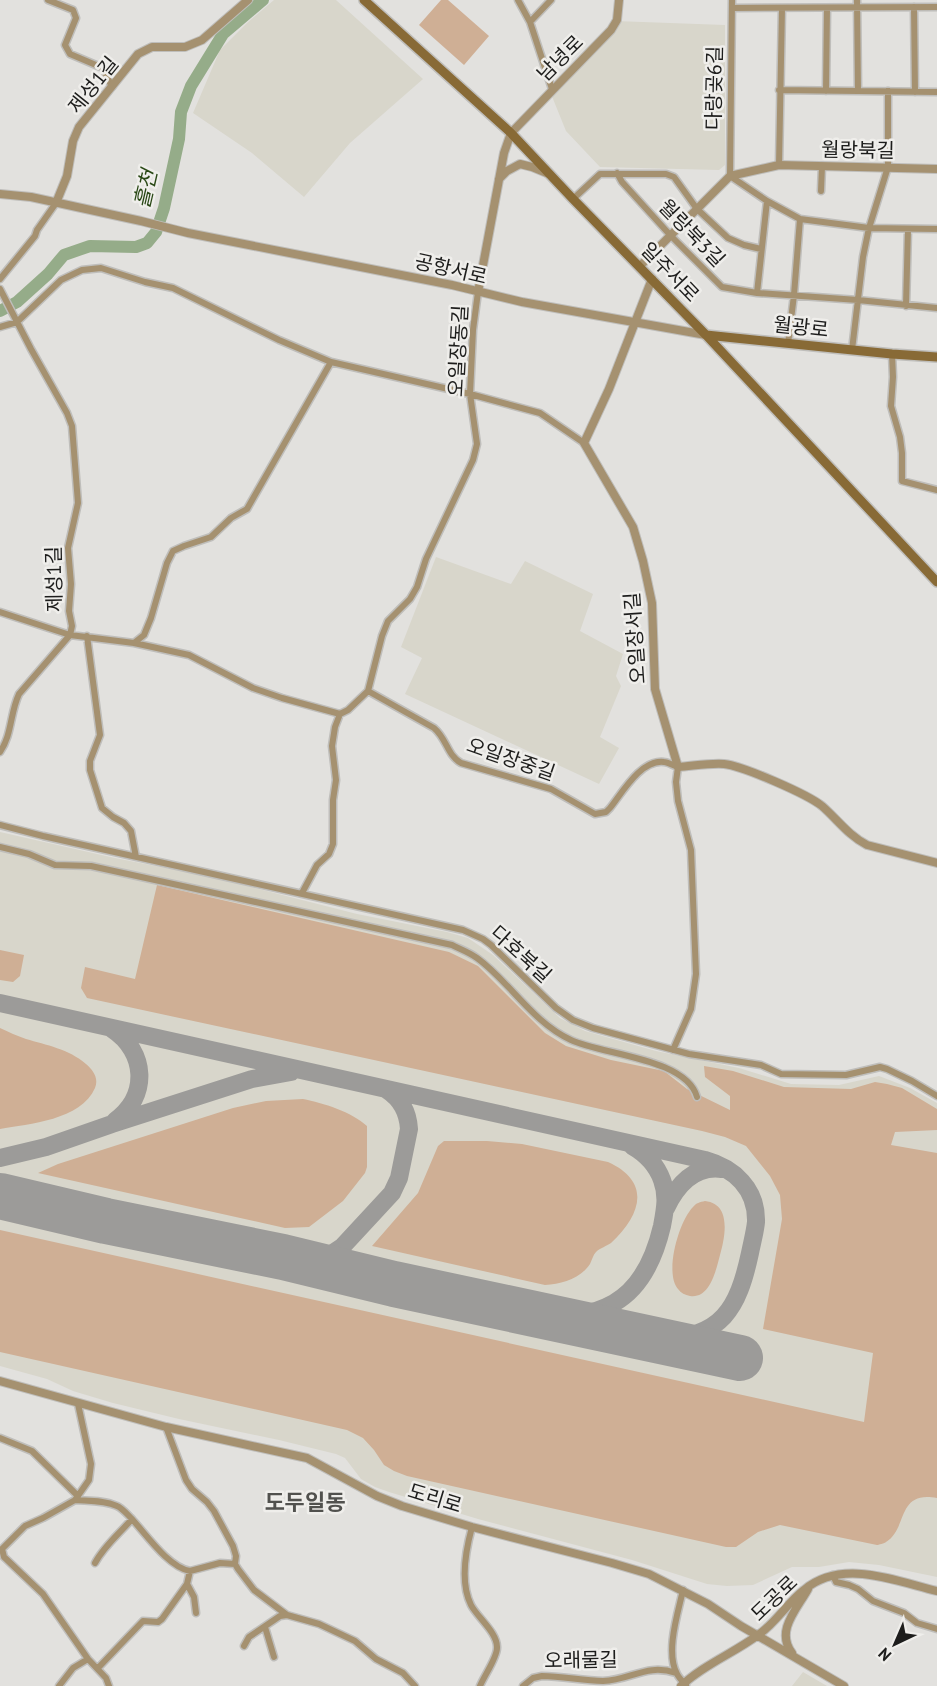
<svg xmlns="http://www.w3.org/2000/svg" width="937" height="1686" viewBox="0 0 937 1686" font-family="'PT Sans','Noto Sans KR',sans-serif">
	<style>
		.built { fill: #d8d6cb }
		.green { fill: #cfaf95 }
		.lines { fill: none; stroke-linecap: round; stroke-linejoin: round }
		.river { stroke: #95ac89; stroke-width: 12 }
		.taxiway { stroke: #9c9b99; stroke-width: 18 }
		.runway { stroke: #9c9b99; stroke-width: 46 }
		.minor-casing { stroke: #bfbebb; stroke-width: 9 }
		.tertiary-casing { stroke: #bfbebb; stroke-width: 10 }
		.secondary-casing { stroke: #bfbebb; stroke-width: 12 }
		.minor { stroke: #a59170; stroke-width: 6 }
		.tertiary { stroke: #a59170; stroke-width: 8 }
		.secondary { stroke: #886a36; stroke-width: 9 }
		.labels { text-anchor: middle; stroke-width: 5; stroke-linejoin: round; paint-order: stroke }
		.street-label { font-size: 20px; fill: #1d1d1c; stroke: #efeeeb }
		.water-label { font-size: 21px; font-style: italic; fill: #294815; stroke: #efeeeb }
		.quarter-label { font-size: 22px; font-weight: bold; fill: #51514e; stroke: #efeeeb }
	</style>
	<rect width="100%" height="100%" fill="#e2e1de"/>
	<path class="built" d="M274 0H336L423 79 350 143 304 197 252 153 193 113 220 50 247 23Z
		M615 21 725 25V165L719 170 600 167 566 131 549 89Z
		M436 557 511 584 525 561 593 594 580 631 623 654 616 676 621 686 600 737 619 748 599 784 405 694 422 658 401 647Z
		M0 832 115 858 212 877 357 914 447 932 468 938 493 955 560 1018 585 1031 656 1051 739 1068 791 1084 839 1085 879 1076 910 1088 937 1103V1577L879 1565 849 1562 819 1567H792L753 1585 727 1586 707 1584 632 1560 478 1519 389 1492 375 1487 361 1479 345 1458 336 1454 279 1440 179 1419 113 1403 73 1391 47 1379 0 1366Z
		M803 1672 827 1686H792Z"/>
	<path class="green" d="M441 0H448L489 36 464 65 419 25Z
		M157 885 449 952 478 966 545 1033 566 1046 611 1060 664 1071 687 1089 730 1110V1096L705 1077 704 1066 733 1071 784 1087 851 1089 875 1082 887 1084 902 1088 937 1109V1130L895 1132 891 1145 937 1153V1498C896 1490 908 1529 886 1542 885 1543 878 1545 877 1545L780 1525 758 1532 736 1547H726L407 1476 394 1471 384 1465 374 1450 363 1438 347 1430 0 1352V1230L864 1422 873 1353 763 1329 782 1219 780 1195 770 1176 746 1146 725 1137 702 1131 87 998 81 988 85 967 135 979Z
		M0 950 24 955 20 976 13 982 0 980Z
		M0 1028C9 1032 17 1036 26 1039 46 1045 69 1049 86 1064 93 1070 99 1078 95 1088 81 1120 29 1124 0 1129Z
		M303 1099C323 1103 352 1112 367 1126V1167L365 1173 343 1201 309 1227 285 1228 38 1173 58 1164 233 1108 266 1101Z
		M444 1141H487L522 1144 608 1162C652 1182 641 1215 611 1243 607 1246 600 1248 596 1252 593 1255 592 1260 590 1264 580 1279 562 1284 545 1285L372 1246 418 1193 438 1146Z
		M705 1201C732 1204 725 1237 720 1255 716 1270 710 1299 690 1296 685 1295 681 1293 678 1289 664 1273 679 1221 693 1207 696 1203 700 1202 705 1201Z"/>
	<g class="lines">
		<path class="river" d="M0 311 17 302 48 274 64 255 90 246 136 247 147 243 156 232 164 208 179 139 181 112 191 86 223 34 263 0"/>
		<path class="taxiway" d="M0 1003 705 1160C734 1168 757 1189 756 1222 755 1232 752 1243 750 1253 738 1309 722 1337 661 1340
			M112 1029C147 1052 149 1096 115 1121
			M0 1158 46 1147 112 1124 252 1079 291 1072
			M666 1208C677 1185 694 1165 722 1169
			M283 1257 317 1259 330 1255 342 1247 392 1193 399 1178 409 1129C408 1112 401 1099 387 1090
			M538 1315C566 1317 589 1317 614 1303 642 1287 655 1256 662 1226 665 1210 668 1196 662 1180 657 1166 646 1154 632 1146"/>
		<path class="runway" d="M0 1196 106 1221 283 1257 394 1284 740 1358"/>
		<defs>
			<path id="minor" d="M48 0 73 10 76 18 65 45 70 54 103 68 112 87
				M518 0 530 22 552 89
				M732 0 730 176 767 201 800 219 869 228 937 229
				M857 0 858 91
				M914 7 915 92
				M732 8 937 7
				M530 22 551 0
				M779 90 937 92
				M826 91 827 8
				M779 165 782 8
				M617 173 622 182 671 236 722 287 757 293 858 300 937 308
				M821 191 822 166
				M573 199 600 174H666L674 177 697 209 728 238 744 245 761 249
				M0 279 35 236 37 230 56 203
				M0 289 31 349 67 413 72 426 78 503 68 548 71 584 69 611 72 626 70 635
				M757 293 767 201
				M906 306 908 229
				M0 327 17 322 61 280 82 270 101 268 145 282 173 288 279 340 331 362 470 394 540 413 584 443
				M788 344 794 295 800 219
				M852 350 863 257 869 228 888 167V91
				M892 354 893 377 891 406 900 437 902 453V481L937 490
				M0 612 70 635 134 643 189 655 253 688 282 698 340 714 348 710 368 691
				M87 636 100 735 90 761V770L102 808 113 817 124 823 131 831 136 857
				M134 643 144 635 151 618 167 563 173 551 184 546 211 537 231 518 247 509 331 362
				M368 691 434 728C447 739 447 755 461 763L551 789 595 814 606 812 610 808C622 793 641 759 664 762 668 762 674 766 678 767L676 782 678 801 691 850 696 974 691 1009 673 1050
				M368 691 382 636 388 621 410 599 417 587 426 559 473 460 477 444 470 394 473 330 478 292
				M0 752C12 735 10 713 19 694L70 635
				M0 825 43 836 463 930 483 939 491 945 556 1008 573 1020 593 1028 689 1054 761 1065 781 1074 846 1075 880 1067 887 1069 912 1081 937 1096
				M0 847 29 854 55 865 91 866 452 945C460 949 469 952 477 958 510 982 532 1022 571 1040 603 1055 686 1058 697 1097
				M302 893 317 865 329 854 333 844V800L336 780 332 746 335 727 340 714
				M166 1427 186 1480 192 1489 207 1502 214 1511 233 1546 236 1556 235 1564 238 1569 254 1590 287 1615 319 1624 355 1641 376 1659 403 1673 415 1686
				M0 1438 32 1451 78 1496
				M75 1500C88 1501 104 1500 117 1506 122 1508 127 1514 131 1518 146 1534 168 1567 190 1571L220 1563 235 1564
				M472 1527C466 1549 460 1583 471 1605 477 1617 498 1633 497 1648 497 1658 484 1676 480 1686
				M2 1549 25 1526 43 1518 75 1500 89 1480 91 1464 78 1404
				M2 1549 4 1557 43 1594 88 1659 106 1678 109 1686
				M95 1563C104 1546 119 1534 132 1519
				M833 1575 836 1582 849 1585 858 1589 873 1601 904 1613 917 1623 937 1629
				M187 1584 194 1597 196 1613
				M683 1590C678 1613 665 1652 677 1674 679 1678 683 1682 686 1685
				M265 1627 274 1657
				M244 1646 249 1637 280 1616 287 1615
				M98 1668 143 1621 158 1622 162 1619 187 1584 190 1571
				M59 1686 73 1668 88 1659
				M523 1686 533 1678 542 1676C563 1676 583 1681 603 1681 631 1680 647 1663 676 1673"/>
			<path id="tertiary" d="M499 179 507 171 520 164 532 167 549 174
				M0 194 31 197 141 221 188 233 452 285 522 302 706 335
				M56 203 67 176 73 141 79 127 138 54 152 47H185L202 40 248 0
				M640 266 730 176 779 165 937 169
				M652 279 609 389 584 443 633 527 643 561 652 603 655 689 678 767C693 766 709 763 724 764 743 766 807 794 822 806 837 819 849 836 867 845L937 863
				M478 292 504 153 511 133 611 30 617 20 619 0
				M0 1381 166 1427 307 1458 377 1496 402 1506 472 1527 612 1563 649 1574 708 1604 741 1626 844 1686
				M792 1653C775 1631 797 1609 808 1589
				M681 1686C703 1665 734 1653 758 1635 776 1623 787 1603 804 1590 842 1558 895 1581 937 1591"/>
			<path id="secondary" d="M364 0 511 133 573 199 706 335 937 582
				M706 335 892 354 937 357"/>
		</defs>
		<use href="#minor" class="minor-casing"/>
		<use href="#tertiary" class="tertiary-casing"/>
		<use href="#secondary" class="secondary-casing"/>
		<use href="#minor" class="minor"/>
		<use href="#tertiary" class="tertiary"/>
		<use href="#secondary" class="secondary"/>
	</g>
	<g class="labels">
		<g class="street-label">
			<text transform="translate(560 58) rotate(-45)" y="7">남녕로</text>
			<text transform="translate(93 85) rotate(-51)" y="7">제성1길</text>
			<text transform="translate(714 88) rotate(-89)" y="7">다랑곶6길</text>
			<text transform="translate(858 150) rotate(1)" y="7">월랑북길</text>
			<text transform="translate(692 233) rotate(46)" y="7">월랑북3길</text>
			<text transform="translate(451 269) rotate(13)" y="7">공항서로</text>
			<text transform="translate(670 272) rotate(46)" y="7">일주서로</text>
			<text transform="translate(801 327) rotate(6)" y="7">월광로</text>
			<text transform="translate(458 351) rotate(-87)" y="7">오일장동길</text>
			<text transform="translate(54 579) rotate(-91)" y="7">제성1길</text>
			<text transform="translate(635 638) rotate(-94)" y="7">오일장서길</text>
			<text transform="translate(511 759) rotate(19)" y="7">오일장중길</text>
			<text transform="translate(521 954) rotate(42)" y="7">다호북길</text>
			<text transform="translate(435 1498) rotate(17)" y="7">도리로</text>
			<text transform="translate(774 1598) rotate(-44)" y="7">도공로</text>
			<text transform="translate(581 1660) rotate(-1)" y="7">오래물길</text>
		</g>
		<g class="water-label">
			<text transform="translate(146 189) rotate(-77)" y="7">흘천</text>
		</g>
		<g class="quarter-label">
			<text x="305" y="1510">도두일동</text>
		</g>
	</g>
	<g transform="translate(895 1644) rotate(224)" stroke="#efeeeb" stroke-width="4.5" paint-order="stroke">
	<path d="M0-4.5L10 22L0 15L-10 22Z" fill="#1d1d1c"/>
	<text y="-9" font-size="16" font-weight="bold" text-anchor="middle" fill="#1d1d1c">N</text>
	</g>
</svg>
